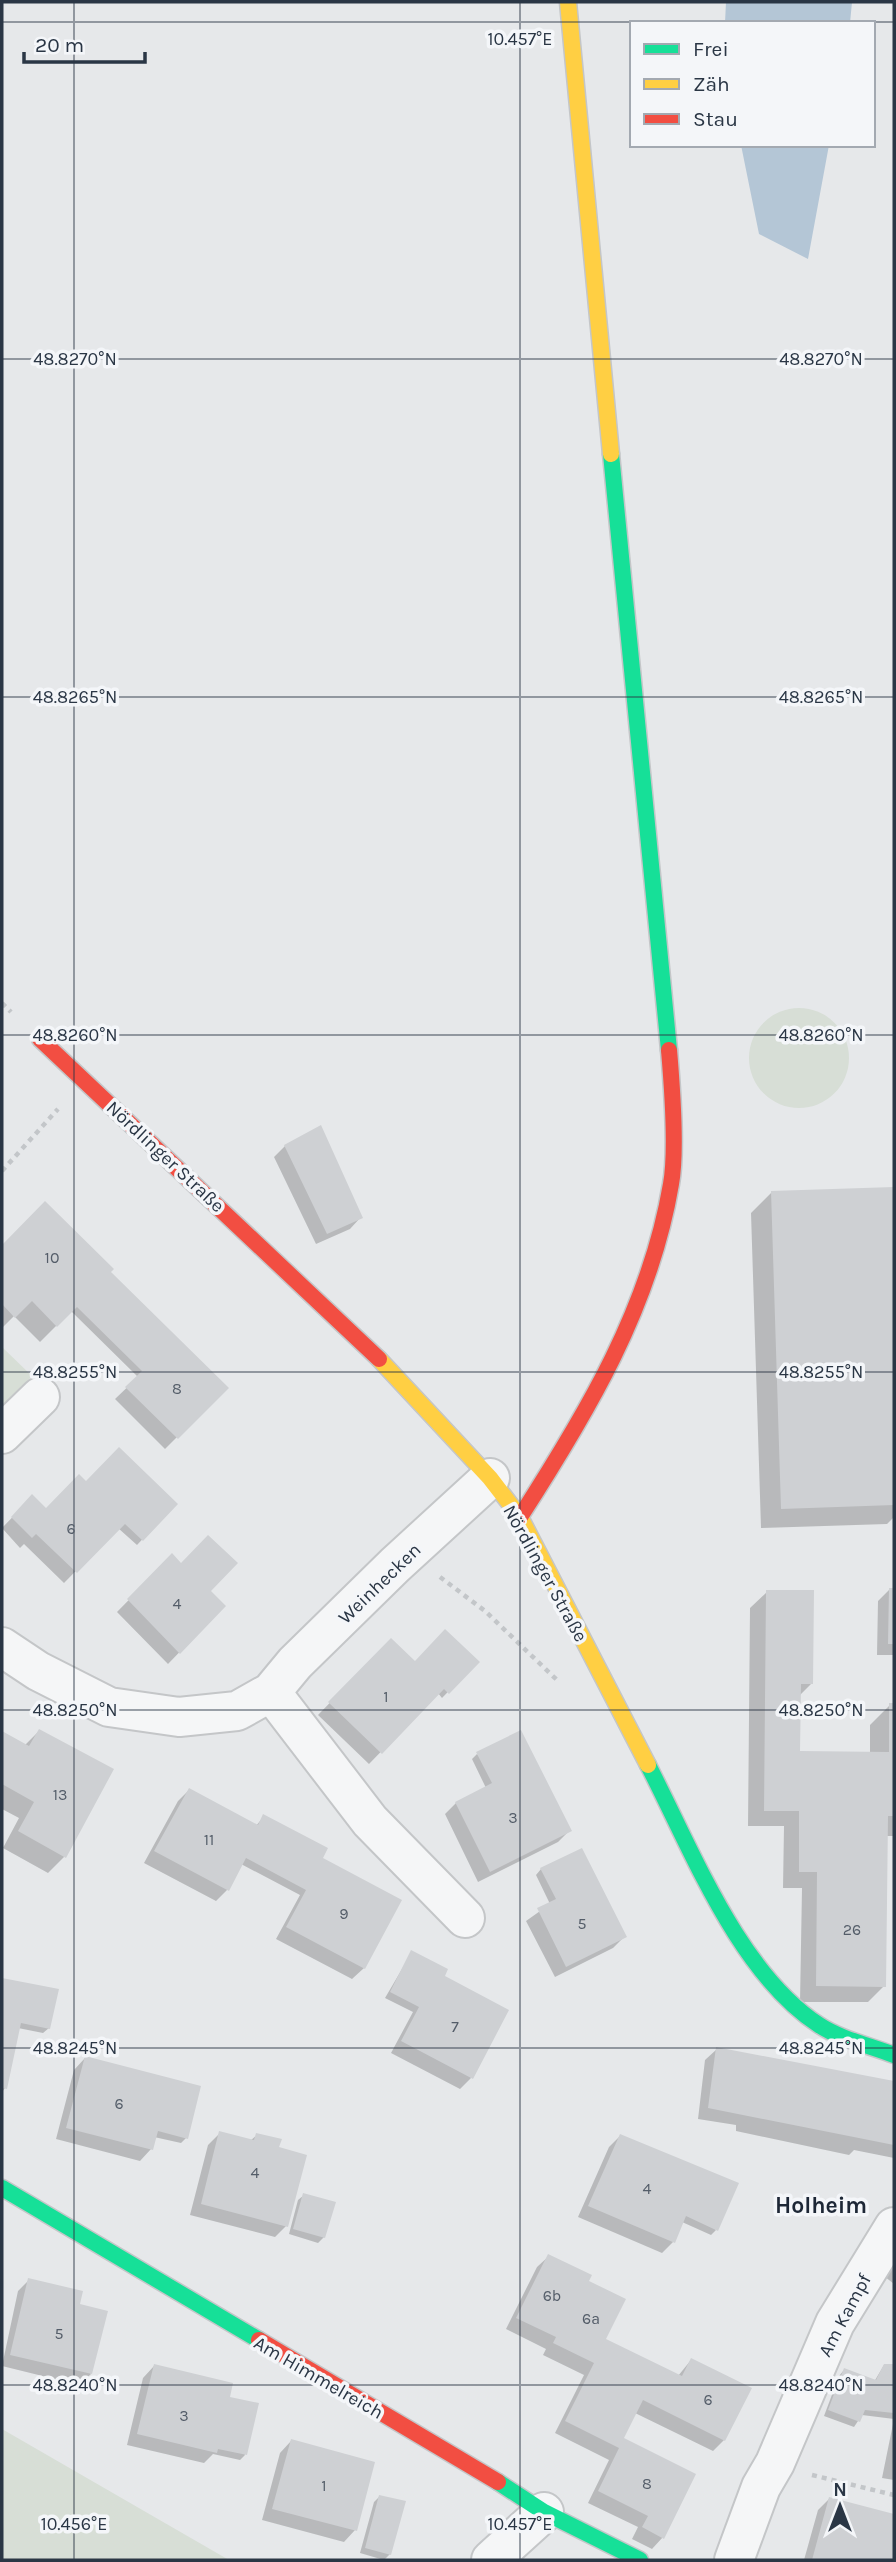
<svg xmlns="http://www.w3.org/2000/svg" width="896" height="2562" viewBox="0 0 896 2562" font-family="Karla,sans-serif">
	<style>
		.green { fill: #d7ded6 }
		.water { fill: #b4c6d6 }
		.shadow { fill: #0003 }
		.building { fill: #ced0d3 }
		.lines { fill: none; stroke-linecap: round; stroke-linejoin: round }
		.street-casing { stroke: #c4c6c8; stroke-width: 42 }
		.fast-casing { stroke: #c4c6c8; stroke-width: 19 }
		.slow-casing { stroke: #c4c6c8; stroke-width: 19 }
		.jam-casing { stroke: #c4c6c8; stroke-width: 19 }
		.path { stroke: #c3c6c9; stroke-width: 4.5; stroke-dasharray: 5 5; stroke-linecap: butt }
		.street { stroke: #f5f6f7; stroke-width: 38 }
		.fast { stroke: #16e098; stroke-width: 16 }
		.slow { stroke: #ffcf43; stroke-width: 16 }
		.jam { stroke: #f24e42; stroke-width: 16 }
		.ticks { fill: none; stroke: #2a3645; stroke-width: 2; stroke-opacity: 0.45 }
		.labels { text-anchor: middle; stroke-width: 7; stroke-linejoin: round; paint-order: stroke }
		.number-label { font-size: 16px; fill: #545d69 }
		.street-label { font-size: 19px; fill: #2a3645; stroke: #f4f6f9 }
		.quarter-label { font-size: 23px; font-weight: bold; fill: #1d2736; stroke: #f4f6f9 }
		.ticks-label { font-size: 18px; text-anchor: middle; fill: #2a3645; stroke: #f4f6f9; stroke-width: 7; stroke-linejoin: round; paint-order: stroke }
	</style>
	<rect width="100%" height="100%" fill="#e6e8ea"/>
	<path class="green" d="M749 1058a50 50 0 1 1 100 0a50 50 0 1 1-100 0Z
		M2 1347 32 1376 2 1408Z
		M2 2429 229 2560H2Z"/>
	<path class="water" d="M726 2H852L850 23H725Z
		M741 145H829L808 259 759 234Z"/>
	<path class="shadow" d="M285 1146 361 1217 350 1229 316 1244 274 1157Z
		M894 1188V1517L887 1524 761 1528 751 1213 772 1192Z
		M45 1203 88 1294 226 1388 165 1449 115 1399 138 1377 71 1311 40 1342 14 1316 2 1328V1247Z
		M86 1483 176 1504 137 1545 118 1528 64 1583 24 1544 20 1548 2 1528 32 1497 46 1510Z
		M172 1556 224 1606 168 1664 117 1612Z
		M889 1590H894V1655H877L878 1601Z
		M767 1592 811 1684 799 1696 798 1753H870V1725L890 1705H894V1836H886L884 1986 868 2002H800L802 1888H783L784 1826H748L750 1608Z
		M391 1640 414 1663 477 1662 442 1698 438 1693 369 1764 318 1715Z
		M39 1731 64 1857 48 1873 3 1848 19 1818 2 1809V1733L24 1746Z
		M477 1754 569 1831 558 1842 478 1882 445 1814 456 1803 486 1788 472 1759Z
		M189 1790 256 1826 264 1816 317 1865 364 1968 352 1979 276 1939 300 1895 241 1864 227 1890 216 1901 144 1863 178 1801Z
		M541 1869 625 1936 613 1948 555 1977 526 1921 550 1904 536 1875Z
		M412 1952 443 1977 471 2078 460 2089 391 2053 413 2012 385 1998Z
		M2 1980 57 1991 49 2028 43 2033 18 2028 5 2088 2 2092Z
		M717 2049 894 2083V2158L854 2150 849 2155 736 2131V2125L698 2119 705 2060Z
		M85 2058 186 2138 181 2143 154 2137 151 2149 140 2161 56 2139 74 2070Z
		M220 2133 250 2141 257 2135 277 2149 286 2226 275 2237 190 2215 208 2145Z
		M620 2136 716 2230 711 2235 682 2222 673 2242 662 2253 578 2217 609 2147Z
		M304 2195 324 2237 318 2243 289 2234 298 2200Z
		M894 2252V2284L879 2272Z
		M549 2256 587 2282 604 2339 678 2376 691 2360 724 2440 713 2451 635 2413 622 2439 663 2537 652 2549 632 2539 638 2527 588 2503 609 2460 555 2433 584 2375 543 2355 546 2349 506 2329 537 2267Z
		M29 2280 91 2374 79 2385 2 2366 18 2291Z
		M884 2365 894 2366V2480L882 2478 894 2419 862 2415 854 2427 824 2416 839 2376 844 2370 874 2382Z
		M154 2366 227 2402 245 2455 240 2460 213 2454 204 2463 127 2445 143 2378Z
		M291 2441 355 2530 344 2542 262 2520 280 2453Z
		M379 2497 390 2554 384 2560 360 2553 374 2502Z
		M829 2499 894 2516V2560H804L818 2510Z"/>
	<path class="building" d="M321 1125 363 1218 327 1234 284 1145Z
		M894 1187V1505L781 1509 771 1191Z
		M45 1201 114 1269 111 1272 229 1388 178 1439 125 1387 142 1371 77 1307 57 1327 32 1301 15 1318 2 1304V1245Z
		M119 1447 178 1504 143 1541 125 1524 77 1573 36 1534 32 1538 11 1517 32 1494 46 1508 79 1474 86 1481Z
		M208 1535 238 1563 211 1591 226 1606 180 1654 127 1599 172 1553 181 1563Z
		M889 1588H894V1644H888Z
		M766 1590H814L813 1684H801L800 1751 889 1752V1703H894V1816H888L886 1987 816 1986 817 1872H799V1811H764Z
		M445 1629 480 1662 449 1694 444 1689 382 1754 328 1702 391 1638 415 1661Z
		M39 1729 114 1769 66 1858 18 1831 34 1802 2 1784V1731L29 1746Z
		M521 1730 572 1831 490 1872 455 1802 492 1783 476 1752Z
		M189 1788 258 1825 263 1814 328 1848 323 1858 402 1900 365 1969 286 1927 306 1890 246 1858 229 1891 154 1851Z
		M582 1848 627 1937 566 1967 537 1908 556 1899 540 1868Z
		M411 1950 448 1969 445 1976 509 2010 473 2079 401 2041 419 2007 390 1992Z
		M2 1978 59 1989 50 2029 21 2023 7 2089 2 2088Z
		M716 2047 894 2081V2145L708 2108Z
		M85 2056 201 2086 188 2139 158 2131 153 2150 66 2128Z
		M219 2131 254 2140 256 2133 282 2139 279 2147 307 2155 288 2227 201 2204Z
		M620 2134 739 2183 718 2231 686 2216 675 2243 588 2206Z
		M303 2193 336 2202 325 2238 293 2229Z
		M548 2254 592 2275 589 2281 626 2299 606 2339 682 2376 691 2358 752 2388 725 2441 643 2400 624 2438 696 2474 664 2539 642 2527 648 2516 598 2491 619 2448 565 2421 594 2363 553 2343 556 2337 516 2318Z
		M28 2278 83 2291 80 2304 108 2311 92 2374 10 2355Z
		M154 2364 233 2383 230 2397 259 2403 247 2455 218 2449 217 2453 137 2434Z
		M884 2364H894V2413L865 2410 860 2422 828 2410 844 2368 876 2380Z
		M291 2439 375 2462 357 2531 272 2509Z
		M379 2495 406 2501 391 2555 365 2548Z
		M829 2497 894 2514V2560H812Z"/>
	<g class="lines">
		<defs>
			<path id="street" d="M2 1434 40 1397
				M2 1647 38 1671 109 1707 179 1717 237 1711 271 1692 295 1663 395 1565 490 1478
				M271 1692 370 1821 465 1918
				M491 2560 544 2512
				M734 2560 761 2487 775 2463 835 2323 894 2227"/>
			<path id="fast" d="M611 454 669 1050
				M648 1765C692 1850 738 1972 819 2025 840 2039 871 2046 894 2055
				M2 2188 259 2340
				M498 2482 544 2512 640 2560"/>
			<path id="slow" d="M568 2 611 454
				M379 1359 490 1478 520 1517 648 1765"/>
			<path id="jam" d="M40 1039 379 1359
				M520 1517C587 1413 650 1308 671 1184 677 1151 672 1085 669 1050
				M259 2340 498 2482"/>
		</defs>
		<use href="#street" class="street-casing"/>
		<use href="#fast" class="fast-casing"/>
		<use href="#slow" class="slow-casing"/>
		<use href="#jam" class="jam-casing"/>
		<path class="path" d="M2 1003 11 1012
			M2 1171 58 1109
			M440 1577 485 1611 557 1680
			M812 2475 894 2495"/>
		<use href="#street" class="street"/>
		<use href="#fast" class="fast"/>
		<use href="#slow" class="slow"/>
		<use href="#jam" class="jam"/>
	</g>
	<path class="ticks" d="M74 2V2560M520 2V2560M2 22H894M2 359H894M2 697H894M2 1035H894M2 1372H894M2 1710H894M2 2048H894M2 2385H894"/>
	<g class="labels">
		<g class="number-label">
			<text x="52" y="1263">10</text>
			<text x="177" y="1394">8</text>
			<text x="71" y="1534">6</text>
			<text x="177" y="1609">4</text>
			<text x="386" y="1702">1</text>
			<text x="60" y="1800">13</text>
			<text x="513" y="1823">3</text>
			<text x="209" y="1845">11</text>
			<text x="344" y="1919">9</text>
			<text x="582" y="1929">5</text>
			<text x="852" y="1935">26</text>
			<text x="455" y="2032">7</text>
			<text x="119" y="2109">6</text>
			<text x="255" y="2178">4</text>
			<text x="647" y="2194">4</text>
			<text x="552" y="2301">6b</text>
			<text x="591" y="2324">6a</text>
			<text x="59" y="2339">5</text>
			<text x="708" y="2405">6</text>
			<text x="184" y="2421">3</text>
			<text x="647" y="2489">8</text>
			<text x="324" y="2491">1</text>
		</g>
		<g class="street-label">
			<text transform="translate(166 1156) rotate(43)" y="7">Nördlinger Straße</text>
			<text transform="translate(546 1573) rotate(61)" y="7">Nördlinger Straße</text>
			<text transform="translate(379 1583) rotate(-44)" y="7">Weinhecken</text>
			<text transform="translate(844 2315) rotate(-62)" y="7">Am Kampf</text>
			<text transform="translate(319 2377) rotate(30)" y="7">Am Himmelreich</text>
		</g>
		<g class="quarter-label">
			<text x="821" y="2213">Holheim</text>
		</g>
	</g>
	<g class="ticks-label">
		<text x="520" y="45">10.457°E</text>
		<text x="75" y="365">48.8270°N</text>
		<text x="821" y="365">48.8270°N</text>
		<text x="75" y="703">48.8265°N</text>
		<text x="821" y="703">48.8265°N</text>
		<text x="75" y="1041">48.8260°N</text>
		<text x="821" y="1041">48.8260°N</text>
		<text x="75" y="1378">48.8255°N</text>
		<text x="821" y="1378">48.8255°N</text>
		<text x="75" y="1716">48.8250°N</text>
		<text x="821" y="1716">48.8250°N</text>
		<text x="75" y="2054">48.8245°N</text>
		<text x="821" y="2054">48.8245°N</text>
		<text x="75" y="2391">48.8240°N</text>
		<text x="821" y="2391">48.8240°N</text>
		<text x="74" y="2530">10.456°E</text>
		<text x="520" y="2530">10.457°E</text>
	</g>
	<rect width="896" height="2562" fill="none" stroke="#2a3645" stroke-width="7"/>
	<rect x="630" y="21" width="245" height="126" fill="#f4f6f9" stroke="#a3a9b1" stroke-width="2"/>
	<rect x="644" y="44" width="35" height="10" fill="#16e098" stroke="#a3a9b1" stroke-width="2"/>
	<text x="693" y="56" font-size="21" fill="#2a3645">Frei</text>
	<rect x="644" y="79" width="35" height="10" fill="#ffcf43" stroke="#a3a9b1" stroke-width="2"/>
	<text x="693" y="91" font-size="21" fill="#2a3645">Zäh</text>
	<rect x="644" y="114" width="35" height="10" fill="#f24e42" stroke="#a3a9b1" stroke-width="2"/>
	<text x="693" y="126" font-size="21" fill="#2a3645">Stau</text>
	<g transform="translate(840 2506)" stroke="#f4f6f9" stroke-width="5" paint-order="stroke">
	<path d="M0-5L12 26L0 18L-12 26Z" fill="#2a3645"/>
	<text y="-10" font-size="19" font-weight="bold" text-anchor="middle" fill="#2a3645">N</text>
	</g>
	<path d="M24 52v10h121v-10" fill="none" stroke="#2a3645" stroke-width="3.5"/>
	<text x="35" y="52" font-size="21" fill="#2a3645" stroke="#f4f6f9" stroke-width="5" paint-order="stroke">20 m</text>
</svg>
